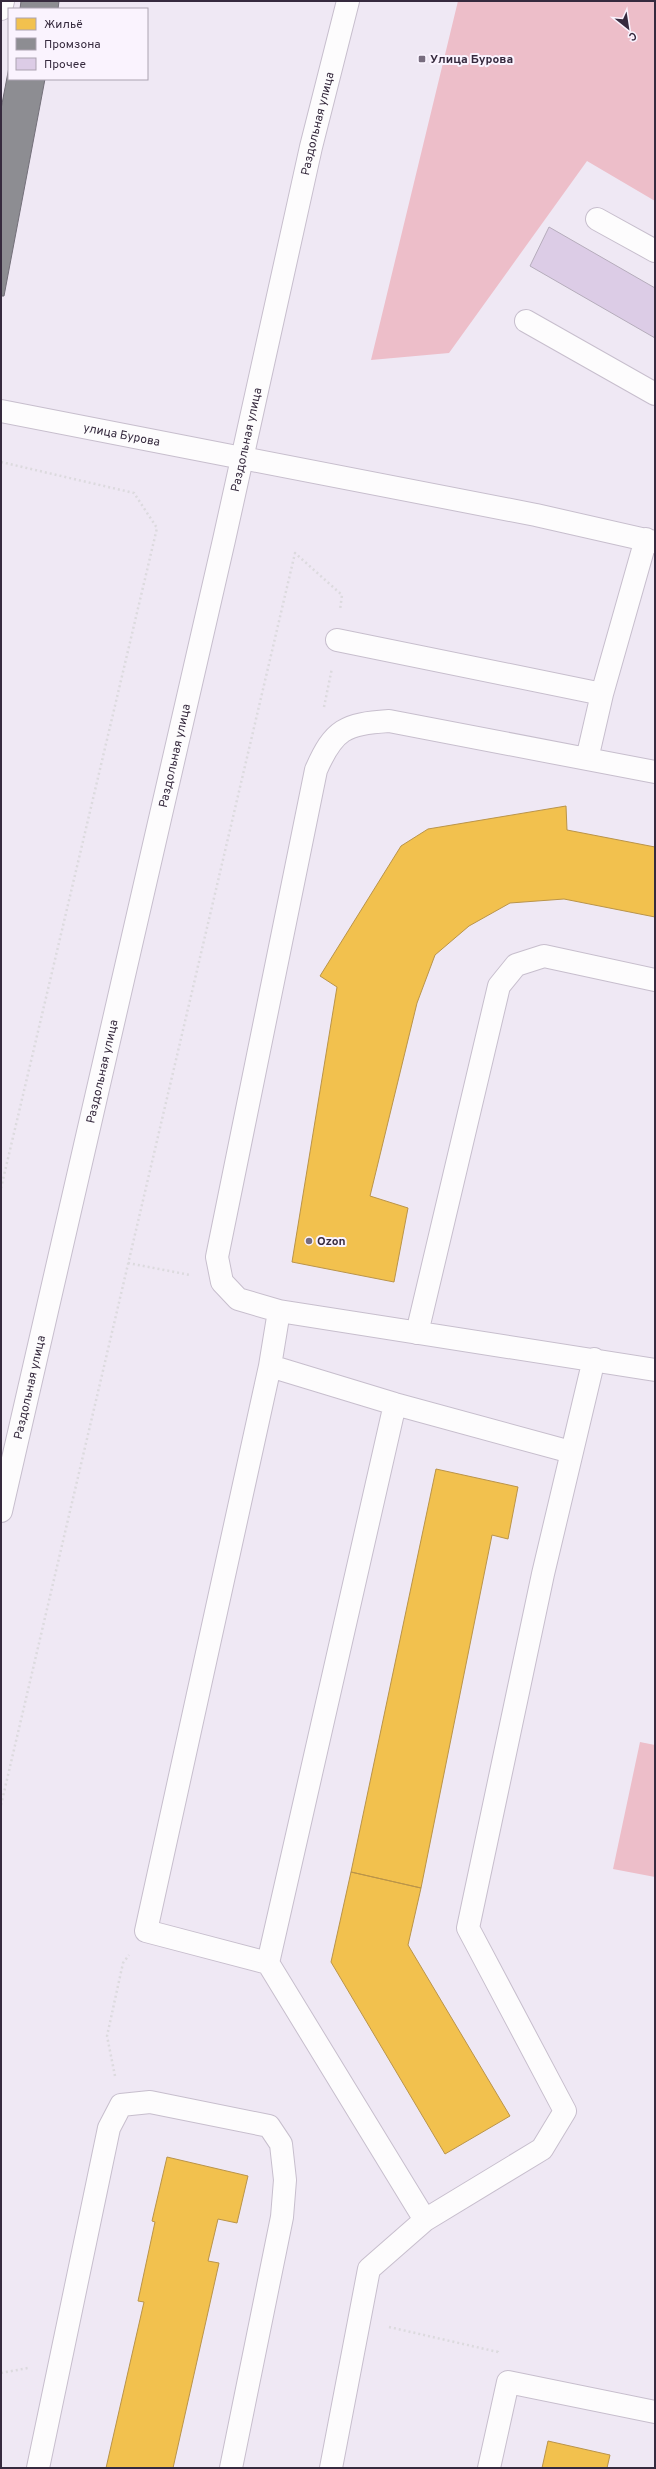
<svg xmlns="http://www.w3.org/2000/svg" width="656" height="2469" viewBox="0 0 656 2469" font-family="Overpass,sans-serif">
	<style>
		.green { fill: #edbec9 }
		.homes { fill: #f2c14e; stroke: #ba9449 }
		.industry { fill: #8d8d92; stroke: #736f79 }
		.building { fill: #dccce6; stroke: #b5acbb }
		.lines { fill: none; stroke-linecap: round; stroke-linejoin: round }
		.minor-casing { stroke: #c7becd; stroke-width: 24 }
		.major-casing { stroke: #c7becd; stroke-width: 24 }
		.path { stroke: #dcdade; stroke-width: 2.5; stroke-dasharray: 2 3; stroke-linecap: butt }
		.minor { stroke: #fdfcfd; stroke-width: 22 }
		.major { stroke: #fdfcfd; stroke-width: 22 }
		.poi-dot { fill: #776c7e; stroke: #faf3fe; stroke-width: 1.5 }
		.labels { text-anchor: middle; stroke-width: 4; stroke-linejoin: round; paint-order: stroke }
		.poi-label { font-size: 12px; font-weight: bold; fill: #362a3e; stroke: #faf3fe; text-anchor: start }
		.street-label { font-size: 12px; fill: #362a3e; stroke: #faf3fe }
	</style>
	<rect width="100%" height="100%" fill="#efe8f4"/>
	<path class="green" d="M458 1H655V201L587 161 449 353 371 360Z
		M640 1742 655 1745V1877L613 1869Z"/>
	<path class="homes" d="M566 806 567 830 655 847V917L564 899 510 903 469 926 435 955 417 1003 370 1196 408 1208 394 1282 292 1262 337 987 320 976 401 846 428 829Z
		M436 1469 518 1487 508 1539 492 1535 421 1888 351 1872Z
		M351 1872 421 1888 408 1945 510 2116 445 2154 331 1962Z
		M167 2157 248 2176 237 2223 218 2219 208 2261 219 2263 173 2468H106L144 2302 138 2301 155 2222 152 2221Z
		M548 2441 610 2455 607 2468H542Z"/>
	<path class="industry" d="M21 1H59L58 9H20Z
		M9 67V79H45L4 296H1V109Z"/>
	<path class="building" d="M549 227 655 288V338L530 266Z"/>
	<g class="lines">
		<defs>
			<path id="minor" d="M1 9 3 1
				M597 219 655 251
				M526 321 655 394
				M242 458 536 515 655 542
				M337 640 602 694
				M587 759 655 772
				M279 1311 655 1370
				M417 1333 499 986 516 965 544 956 655 980
				M270 1366 395 1404 571 1452
				M268 1963 395 1404
				M425 2220 542 2149 565 2111 468 1928 543 1574 594 1359
				M38 2468 109 2128 121 2105 150 2102 269 2126 281 2144 285 2180 282 2217 231 2468
				M331 2468 369 2269 425 2220 268 1963 146 1931 270 1366 279 1311 238 1299 222 1282 217 1257 316 770C334 729 345 724 389 721L587 759 602 694 646 539
				M489 2468 508 2382 655 2412"/>
			<g id="major">
				<path id="s1" d="M1 411 242 458"/>
				<path id="s2" d="M1 1511 224 540 311 147 348 1"/>
			</g>
		</defs>
		<use href="#minor" class="minor-casing"/>
		<use href="#major" class="major-casing"/>
		<path class="path" d="M1 462 134 493 157 528 1 1188
			M324 707 332 668
			M128 1263 190 1275
			M1 1805 295 553 342 595 340 610
			M115 2076 107 2036 123 1963 129 1955
			M389 2327 498 2352 499 2355
			M1 2373 28 2368"/>
		<use href="#minor" class="minor"/>
		<use href="#major" class="major"/>
	</g>
	<g class="poi-dot">
		<rect x="418" y="55" width="8" height="8" rx="2"/>
		<circle cx="309" cy="1241" r="4"/>
	</g>
	<g class="labels">
		<g class="poi-label">
			<text x="430" y="63">Улица Бурова</text>
			<text x="317" y="1245">Ozon</text>
		</g>
		<g class="street-label">
			<text dy="4" stroke="none"><textPath href="#s2" startOffset="1423">Раздольная улица</textPath></text>
			<text dy="4" stroke="none"><textPath href="#s1" startOffset="123">улица Бурова</textPath></text>
			<text dy="4" stroke="none"><textPath href="#s2" startOffset="1099">Раздольная улица</textPath></text>
			<text dy="4" stroke="none"><textPath href="#s2" startOffset="775">Раздольная улица</textPath></text>
			<text dy="4" stroke="none"><textPath href="#s2" startOffset="451">Раздольная улица</textPath></text>
			<text dy="4" stroke="none"><textPath href="#s2" startOffset="127">Раздольная улица</textPath></text>
		</g>
	</g>
	<rect width="656" height="2469" fill="none" stroke="#362a3e" stroke-width="4"/>
	<rect x="8" y="8" width="140" height="72" fill="#faf3fe" stroke="#aca3b1"/>
	<rect x="16" y="18" width="20" height="12" fill="#f2c14e" stroke="#aca3b1"/>
	<text x="44" y="28" font-size="12" fill="#362a3e">Жильё</text>
	<rect x="16" y="38" width="20" height="12" fill="#8d8d92" stroke="#aca3b1"/>
	<text x="44" y="48" font-size="12" fill="#362a3e">Промзона</text>
	<rect x="16" y="58" width="20" height="12" fill="#dccce6" stroke="#aca3b1"/>
	<text x="44" y="68" font-size="12" fill="#362a3e">Прочее</text>
	<g transform="translate(628 28) rotate(150)" stroke="#faf3fe" stroke-width="3" paint-order="stroke">
	<path d="M0-3L7 15L0 10L-7 15Z" fill="#362a3e"/>
	<text y="-6" font-size="11" font-weight="bold" text-anchor="middle" fill="#362a3e">С</text>
	</g>
</svg>
